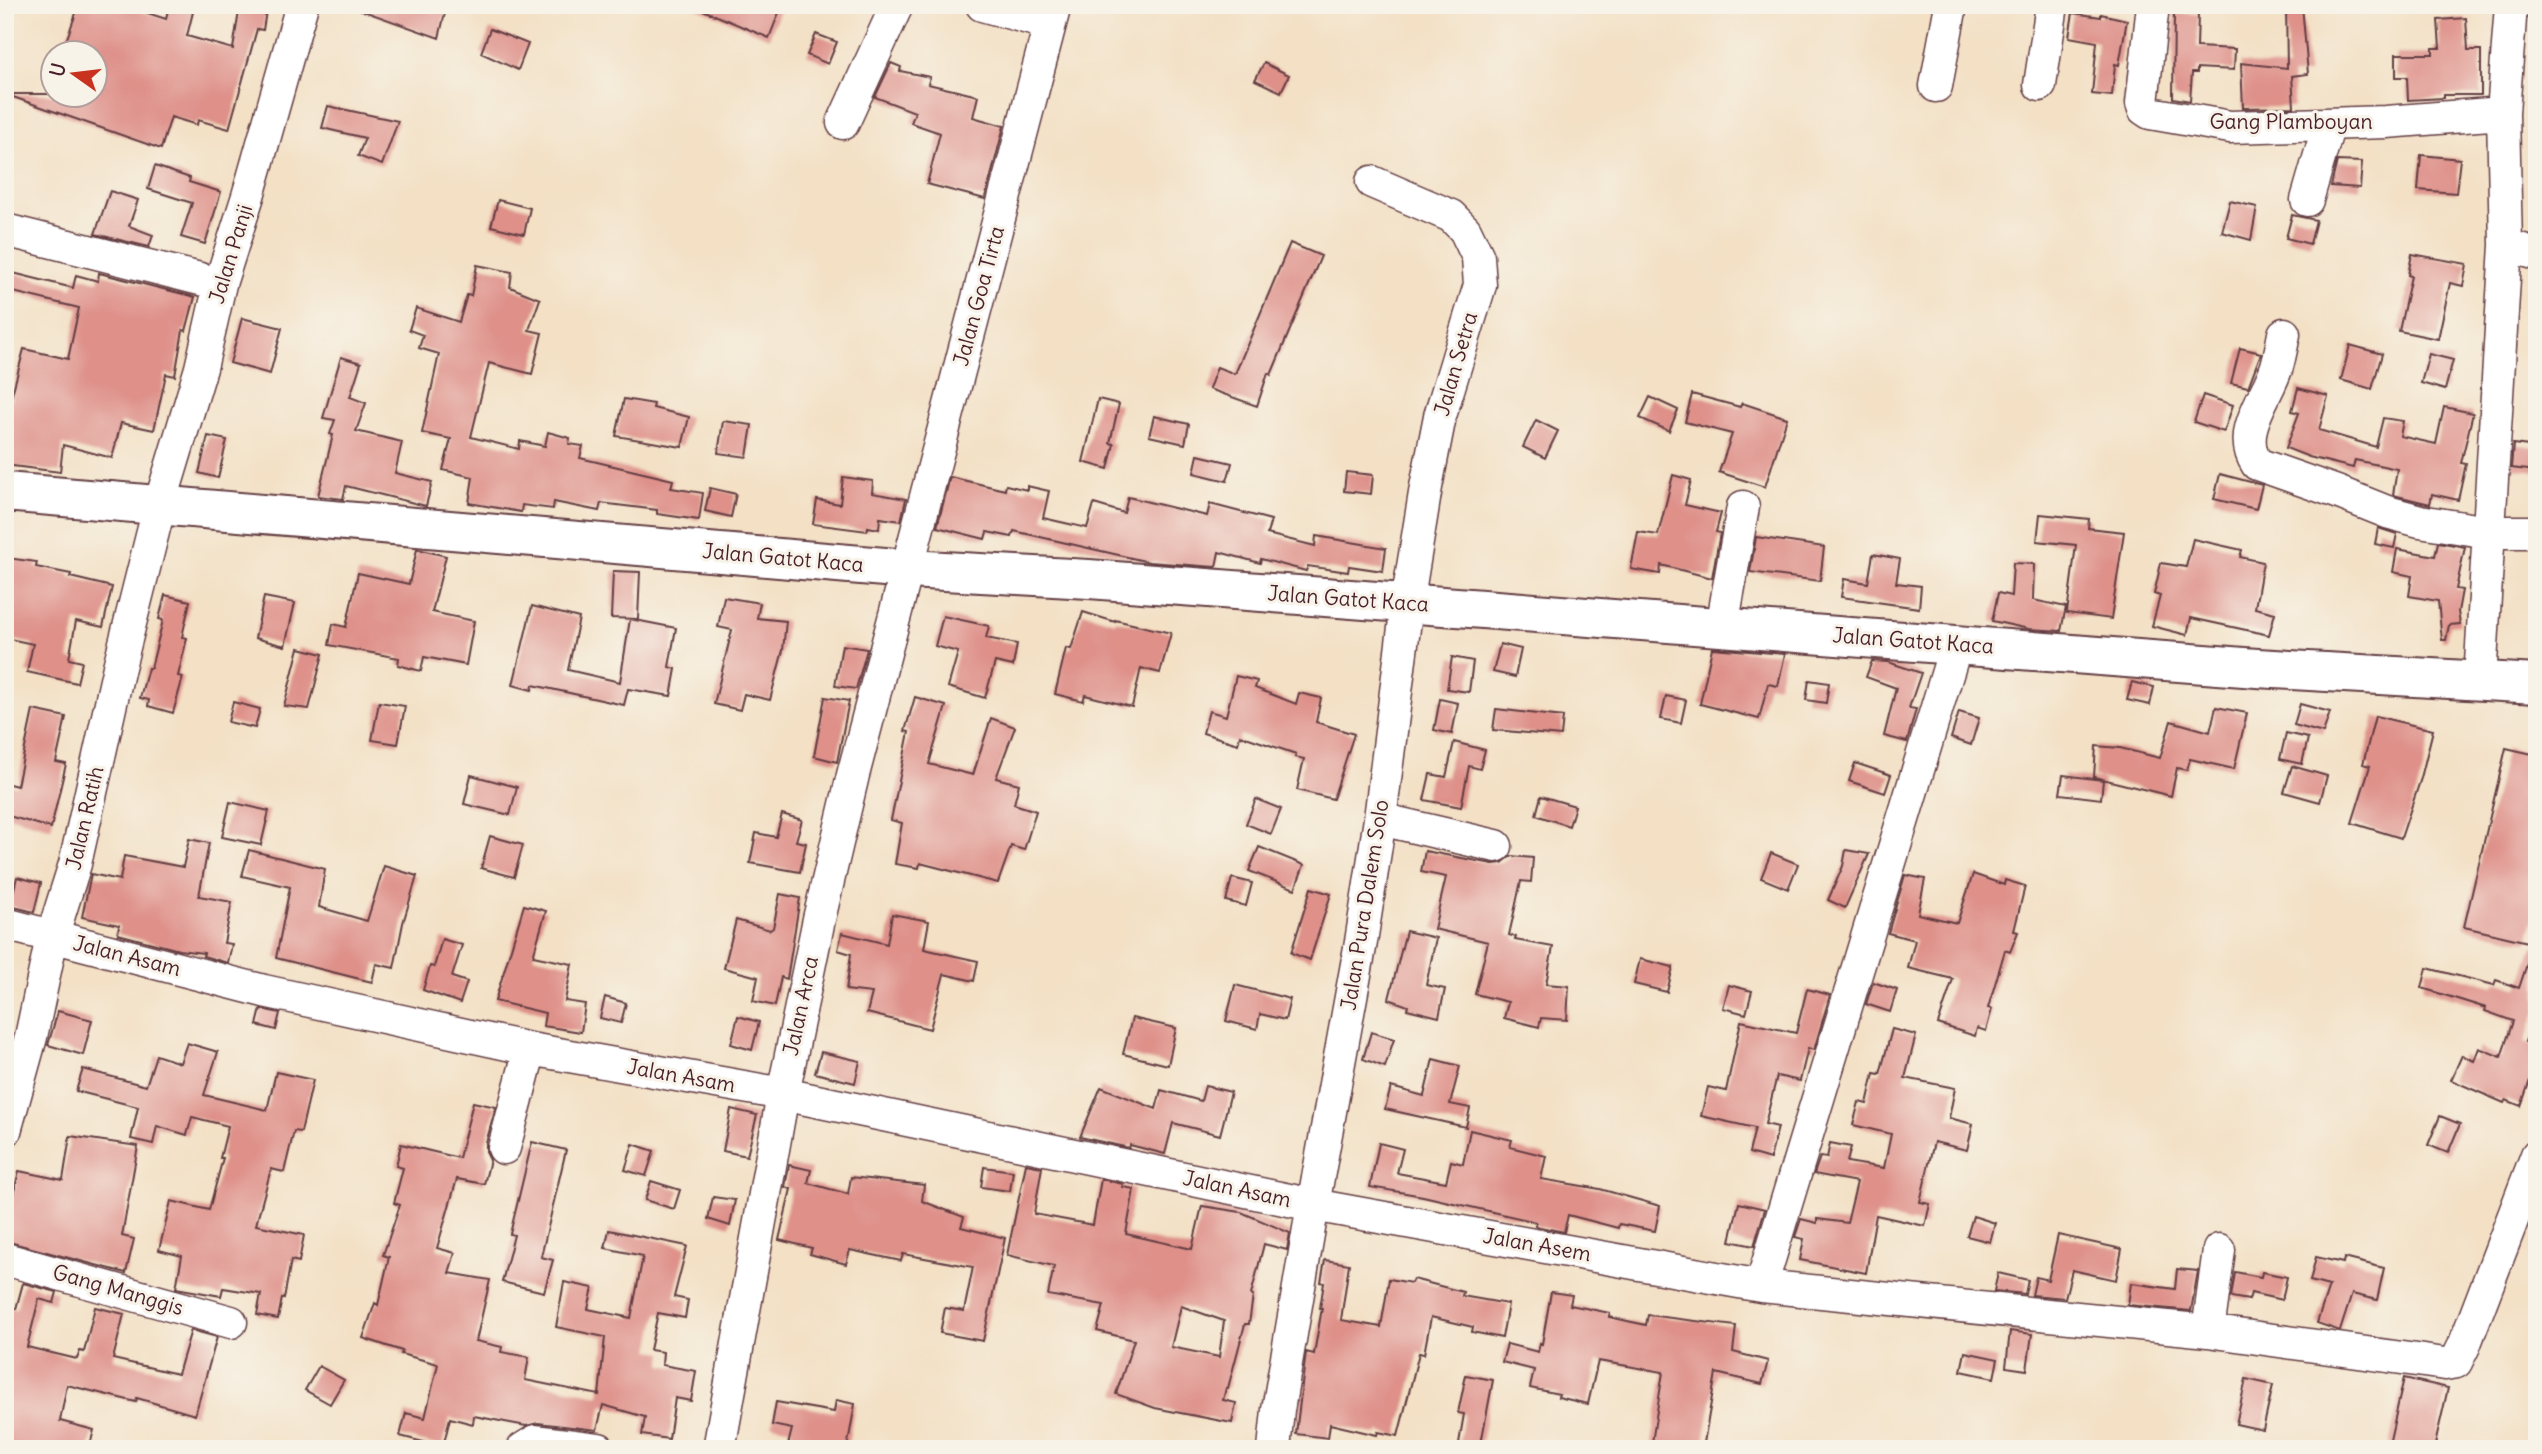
<svg xmlns="http://www.w3.org/2000/svg" width="2542" height="1454" viewBox="0 0 2542 1454" font-family="Delius,sans-serif">
	<style>
		.building { fill: #de9089; fill-rule: evenodd }
		.lines { fill: none; stroke-linecap: round; stroke-linejoin: round }
		.minor-casing { stroke: #633c42; stroke-width: 35 }
		.major-casing { stroke: #633c42; stroke-width: 42 }
		.minor { stroke: #fff; stroke-width: 32 }
		.major { stroke: #fff; stroke-width: 38 }
		.labels { text-anchor: middle; stroke-width: 6; stroke-linejoin: round; paint-order: stroke }
		.street-label { font-size: 21px; fill: #4a1f2b; stroke: #f7f3e8 }
	</style>
	<rect width="100%" height="100%" fill="#f7f3e8"/>
	<filter id="ink" filterUnits="userSpaceOnUse"><feTurbulence type="fractalNoise" baseFrequency=".0143" numOctaves="2"/><feDisplacementMap in="SourceGraphic" scale="14" xChannelSelector="R" yChannelSelector="G"/><feConvolveMatrix kernelMatrix="1 2 1 2 8 2 1 2 1" color-interpolation-filters="sRGB"/></filter>
	<filter id="wash" filterUnits="userSpaceOnUse"><feTurbulence type="fractalNoise" baseFrequency=".00686" numOctaves="4" result="noise"/><feDisplacementMap in="SourceGraphic" scale="28" xChannelSelector="R" yChannelSelector="G"/><feGaussianBlur stdDeviation="1.57" result="paint"/><feColorMatrix in="noise" values="0 0 0 0 0 0 0 0 0 0 0 0 0 0 0 0 0 1.4 0 .05"/><feComposite in="paint" operator="in"/></filter>
	<g filter="url(#wash)">
		<rect width="100%" height="100%" fill="#f3e0c5"/>
		<g id="blocks">
			<path class="building" d="M79 5H123L166 19 169 5 193 12 187 36 233 49 240 5H267L263 30 257 29 229 129 198 120 197 125 171 117 161 149 13 97V94H94V52H62Z
				M356 5H431L446 9 439 38 355 8Z
				M691 5H782L769 38Z
				M2286 5H2302L2308 74 2292 76 2294 107 2243 108 2241 63 2287 68Z
				M2073 13 2101 17V14L2127 20 2119 65 2115 64 2112 96 2092 94 2097 42 2069 37Z
				M2174 13 2198 14 2197 47 2235 49 2234 70 2197 68V73H2192L2190 101 2173 98Z
				M2466 18 2468 50H2481V95H2444V98L2408 100 2407 77H2396V54H2433V48H2440L2438 20Z
				M490 29 528 44 518 70 481 53Z
				M816 34 837 42 828 64 807 55Z
				M891 63 901 67 900 71 930 77 928 84 978 96 973 117 1004 126 985 199 927 184 940 133 911 123 915 112 875 97Z
				M1264 63 1289 75 1281 92 1255 80Z
				M328 106 398 121 382 165 358 156 365 138 322 128Z
				M2421 155 2460 159 2456 193 2418 190Z
				M2337 161 2362 162 2360 188 2331 186Z
				M155 166 190 178 189 182 221 192 205 244 181 237 192 203 148 189Z
				M110 191 138 200 129 226 153 235 149 247 95 234Z
				M498 200 530 208 524 234 491 226Z
				M2230 201 2257 207 2251 240 2222 232Z
				M2292 215 2316 220 2310 244 2286 238Z
				M1290 243 1321 256 1271 375 1268 373 1257 406 1209 389 1217 367 1235 374Z
				M2412 254 2467 264 2463 286 2450 283 2438 339 2399 331 2411 276 2408 275Z
				M477 265 512 272 510 287 540 299 529 330 542 333 532 374 489 363 471 437 519 449 520 441 545 446 548 432 570 438 569 444 583 446 580 458 673 480 671 488 703 493 699 520 657 514V510L601 503 599 511 554 502 553 509 522 505 521 512 469 503 473 477 443 470 451 439 422 433 439 354 419 348 423 335 409 330 416 308 459 322 467 295 471 296Z
				M5 271 73 288 76 275 98 281 99 273 195 297 186 331 183 330 175 376 166 374 154 430 121 423 112 458 63 445 60 472 5 465V421L24 349 68 359 79 308 5 290Z
				M242 318 282 328 270 374 230 363Z
				M2350 345 2382 354 2372 389 2341 380Z
				M2240 348 2261 353 2248 387 2231 383Z
				M2429 354 2453 360 2445 390 2421 383Z
				M341 357 361 363 350 397 366 403 356 431 402 442 395 473 432 482 426 506 346 486 343 499 318 496 333 435 330 434 335 420 323 418Z
				M2298 388 2328 396 2319 430 2376 447 2383 418 2403 421 2400 436 2436 444 2444 407 2473 413 2461 463 2466 464 2458 500 2432 494 2430 504 2393 495 2397 469 2355 460 2353 468 2309 457 2286 448 2299 413 2292 411Z
				M1692 394 1740 407 1742 403 1787 418 1765 487 1719 472 1732 434 1685 422Z
				M2203 395 2233 405 2224 432 2194 422Z
				M1650 397 1678 410 1669 431 1640 418Z
				M624 399 654 404 653 408 689 417 682 447 616 436Z
				M1098 399 1119 404 1110 443 1114 444 1108 469 1083 462Z
				M1154 416 1189 424 1185 444 1149 436Z
				M1536 420 1558 431 1545 458 1523 447Z
				M723 421 752 425 747 457 718 453Z
				M208 436 227 440 218 478 199 473Z
				M2513 444 2537 447V471L2511 468Z
				M1198 455 1232 463 1227 481 1194 473Z
				M1346 472 1373 475 1371 494 1344 491Z
				M2220 474 2262 485 2256 509 2214 499Z
				M1673 475 1691 480 1685 505 1721 513 1716 532 1720 533 1712 578 1661 565 1660 574 1631 569 1638 532 1658 535Z
				M843 477 873 481 872 493 906 499 901 521 880 518 879 529 868 527 867 531 813 524 817 500 840 504Z
				M950 477 1005 490 1006 485 1027 490V486L1049 491 1043 518 1087 528 1094 504 1124 513 1128 497 1207 516 1210 504 1271 520 1267 534 1315 546 1316 536 1386 548 1383 571 1349 566 1348 572 1308 566 1306 571 1261 559 1260 563 1219 552 1216 567 1149 562 1014 531 1012 537 987 532 985 539 937 527Z
				M710 488 736 494 731 517 705 511Z
				M2040 514 2089 519 2088 528 2124 532 2111 619 2067 613 2076 545 2037 541Z
				M2378 528 2397 534 2394 548 2375 544Z
				M1756 537 1824 547 1820 581 1750 572Z
				M2193 539 2242 550 2240 557 2263 562 2255 608 2275 613 2269 635 2191 618 2187 635 2152 626 2160 596 2154 594 2161 563 2186 567Z
				M2438 542 2465 547 2456 589 2462 590 2458 612 2460 624 2449 625 2446 640H2442L2438 601 2409 596 2412 576 2393 572 2397 549 2435 556Z
				M417 549 446 556 432 612 474 621 466 665 424 657 421 671 398 665 399 658 329 645 333 624 346 627 358 573 409 584Z
				M1873 554 1900 559 1896 583 1921 586 1919 608 1841 597 1844 579 1868 583Z
				M7 558 37 562 36 567 71 574 70 577 112 587 103 627 76 621 69 659 82 662 77 683 27 672 33 644 5 638Z
				M2013 563 2034 564 2033 600 2066 607 2061 631 2029 629 1992 621 1998 593 2011 596Z
				M613 571 640 572 638 619 611 618Z
				M165 595 190 601 182 637 187 638 178 676 183 677 173 713 148 706 149 700 140 698 148 668H151L163 620 159 619Z
				M264 597 295 603 285 646 255 638Z
				M724 597 760 603 757 618 786 621 783 650 770 700 744 694 740 710 714 704 732 630 718 627Z
				M532 606 579 618 568 670 620 682 630 619 676 628 669 667 676 669 671 696 628 689 624 705 533 685 532 690 513 685Z
				M1083 612 1115 622V620L1171 633 1160 673 1141 668 1132 707 1085 695 1083 701 1055 694 1066 648 1071 649Z
				M943 616 989 626 986 638 1017 644 1013 666 995 662 985 698 948 687 958 652 935 646Z
				M1500 644 1521 649 1515 677 1493 672Z
				M842 645 867 649 856 689 835 686Z
				M299 648 323 654 309 709 284 706Z
				M1712 648 1785 654 1778 686 1768 684 1759 719 1700 704Z
				M1452 657 1473 661 1469 692 1447 689Z
				M1872 661 1888 662 1921 673 1909 708 1916 709 1907 742 1884 736 1896 688 1866 677Z
				M1236 676 1257 681 1255 688 1296 704 1299 693 1321 698 1316 722 1354 734 1333 799 1297 790 1304 759 1295 757 1296 754 1240 735 1238 744 1203 733 1209 711 1226 716Z
				M1809 680 1829 683 1826 703 1806 700Z
				M2132 682 2154 687 2150 705 2127 700Z
				M1666 696 1686 700 1681 723 1661 719Z
				M825 697 849 701 837 762 814 756Z
				M915 697 946 706 929 764 973 775 991 718 1015 727 996 778 1019 784 1014 804 1036 811 1024 850 1011 846 998 883 920 863 919 868 895 864 902 823 891 820 909 732 905 731Z
				M1440 699 1458 703 1452 734 1434 730Z
				M233 702 260 709 255 728 228 722Z
				M379 702 405 706 398 744 372 740Z
				M2300 704 2330 712 2323 733 2294 725Z
				M2216 707 2247 713 2234 769 2190 759 2187 770 2177 768 2171 796 2094 777 2096 746 2120 748 2160 758 2171 721 2210 732Z
				M1496 709 1563 717 1561 736 1493 730Z
				M33 710 66 717 56 762 66 764 51 828 5 815V783L17 786Z
				M1959 712 1979 718 1971 745 1951 738Z
				M2375 716 2433 730 2421 778 2401 838 2352 823 2370 766 2363 764Z
				M2286 733 2308 738 2302 764 2280 759Z
				M1454 742 1485 750 1480 769 1469 766 1461 807 1424 800 1430 774 1446 777Z
				M2506 748 2537 755V906L2528 942 2464 927Z
				M1855 763 1891 775 1885 793 1849 781Z
				M2292 766 2327 776 2320 802 2284 792Z
				M471 775 517 787 510 815 464 804Z
				M2063 775 2103 780 2101 799 2060 794Z
				M1541 796 1575 806 1569 826 1536 815Z
				M1256 799 1281 809 1271 834 1246 824Z
				M230 802 269 811 261 845 222 837Z
				M782 814 802 820 796 841 806 843 800 872 750 863 756 833 776 837Z
				M490 836 523 845 514 877 481 868Z
				M189 839 209 843 199 896 232 902 224 943 232 944 228 963 203 956 204 953 179 950 118 934 119 925 82 917 91 874 120 880 124 856 183 867Z
				M1259 847 1304 865 1295 889 1249 871Z
				M249 850 325 869 319 907 367 921 384 866 417 876 403 923 394 968 376 964 372 982 276 958 290 887 242 876Z
				M1846 850 1869 854 1845 908 1828 900 1843 866Z
				M1425 851 1493 864 1502 863 1511 856 1533 858 1531 882 1521 881 1509 935 1516 937 1515 940 1553 947 1546 984 1569 986 1567 1020 1541 1018 1539 1027 1504 1018 1508 1002 1475 994 1488 942 1434 929 1446 877 1421 872Z
				M1771 853 1798 864 1788 889 1761 878Z
				M1973 874 2004 885 2005 880 2025 886 2014 931 2018 932 2010 952 2005 950 1988 1008 1992 1009 1986 1031 1977 1028 1975 1036 1938 1024 1953 979 1908 968 1915 940 1888 933 1905 875 1925 879 1918 914 1957 923Z
				M17 877 41 883 34 912 10 906Z
				M1232 878 1252 883 1246 906 1226 901Z
				M1311 888 1331 894 1310 960 1291 953Z
				M780 894 800 898 787 979 781 977 775 1006 753 1001 758 977 724 968 736 920 770 930 773 928Z
				M524 905 546 911 533 956 572 964 565 1001 585 1004 581 1032 543 1026 545 1013 495 1001Z
				M892 914 929 921 924 949 978 961 974 981 944 974 930 1029 867 1013 872 993 846 990 851 954 838 950 842 933 887 944Z
				M1406 931 1436 938 1426 985 1445 989 1439 1017 1407 1009 1408 1006 1389 999Z
				M442 939 462 945 452 977 467 982 460 1003 423 990 430 966 434 967Z
				M2533 946H2537V1009L2525 1042 2537 1046V1060L2521 1106 2506 1100 2504 1103 2451 1080 2462 1055 2474 1061 2479 1048 2501 1057 2513 1021 2485 1011 2486 1008 2422 988 2427 968 2494 985 2496 980 2519 988Z
				M1640 959 1673 967 1667 992 1634 984Z
				M1873 982 1897 990 1890 1012 1866 1004Z
				M1235 985 1290 999 1285 1020 1260 1014 1257 1029 1226 1021Z
				M1729 985 1752 991 1746 1014 1723 1008Z
				M1807 989 1830 995 1814 1050 1808 1048 1800 1081 1777 1076 1765 1124 1778 1127 1770 1159 1749 1153 1755 1128 1701 1116 1708 1087 1726 1091 1741 1021 1796 1033Z
				M605 997 626 1003 621 1023 600 1018Z
				M261 1009 280 1013 276 1030 257 1025Z
				M58 1011 92 1020 83 1055 48 1045Z
				M738 1016 759 1022 752 1050 731 1044Z
				M1132 1018 1176 1028 1168 1065 1123 1054Z
				M1892 1029 1916 1035 1905 1078 1955 1088 1949 1118 1973 1124 1967 1150 1934 1142 1920 1202 1930 1204 1925 1226 1876 1215 1866 1273 1800 1260 1804 1239 1795 1237 1801 1219 1817 1223V1219L1847 1223 1857 1182 1814 1174 1820 1157 1827 1158 1830 1143 1851 1147 1847 1162 1884 1168 1891 1134 1853 1125 1859 1102 1867 1104 1874 1073 1880 1074Z
				M1371 1032 1394 1039 1385 1067 1363 1059Z
				M187 1043 218 1052 204 1095 267 1110 276 1072 313 1080 301 1132 294 1131 284 1172 271 1169 256 1225 304 1235 299 1262 291 1260 284 1299 282 1298 278 1319 257 1315 261 1294 223 1288 221 1296 176 1288 182 1256 159 1250 171 1201 209 1210 223 1158H220L228 1126 192 1117 187 1135 157 1126 153 1144 131 1139 138 1107 76 1091 83 1069 146 1086 156 1055 180 1063Z
				M821 1052 860 1061 855 1083 815 1073Z
				M1433 1059 1460 1066 1450 1104 1470 1108 1466 1127 1385 1109 1391 1087 1424 1096Z
				M1205 1086 1231 1092 1220 1135 1173 1123 1165 1154 1130 1145 1129 1148 1080 1137 1101 1087 1156 1109 1161 1090 1201 1101Z
				M473 1102 496 1107 486 1143V1152L490 1160 484 1184 457 1179 437 1248 455 1253 449 1273 490 1280 476 1341 502 1347 501 1352 529 1357 525 1380 599 1395 605 1337 556 1327 564 1282 593 1288 588 1309 631 1318 643 1256 605 1248 609 1230 687 1246 674 1297 688 1300 685 1318 658 1313 650 1350 663 1352 662 1365 696 1371 691 1401 675 1398 669 1439 642 1435 645 1417 603 1405 597 1430 538 1423 526 1426 474 1416 473 1424 450 1418 443 1447 400 1436 406 1413 425 1418 438 1364 401 1354 402 1351 363 1338 375 1303 378 1305 389 1257 383 1255 400 1205 394 1203 403 1168 396 1166 401 1144 459 1158Z
				M731 1109 757 1115 747 1156 723 1151Z
				M2440 1116 2460 1124 2448 1153 2428 1145Z
				M1470 1130 1512 1140 1510 1147 1546 1156 1541 1179 1600 1189 1660 1206 1655 1231 1619 1224 1618 1228 1568 1215 1564 1232 1535 1226 1536 1222 1423 1196 1370 1187 1379 1143 1403 1149 1397 1173 1446 1182 1451 1161 1463 1164Z
				M70 1136 138 1146 122 1236 134 1239 126 1273 5 1241V1228L19 1171 63 1180Z
				M532 1142 566 1150 541 1257 553 1260 544 1292 502 1282 514 1235 510 1234Z
				M633 1144 654 1151 646 1176 625 1170Z
				M1026 1164 1042 1167 1034 1214 1093 1225 1101 1179 1123 1184V1187L1134 1189 1126 1234 1192 1249 1202 1206 1241 1212 1290 1233 1287 1250 1264 1244 1251 1295 1253 1296 1249 1324H1245L1228 1388H1226L1223 1400 1236 1403 1232 1423 1155 1408 1116 1394 1134 1340 1097 1331 1104 1305 1048 1295 1054 1266 1007 1255ZM1181 1306 1224 1321 1219 1357 1171 1347Z
				M789 1165 811 1170 808 1183 848 1194 851 1177 924 1185 922 1201 964 1217 961 1227 1005 1238 983 1341 940 1333 945 1308 964 1311 973 1267 903 1254 901 1261 850 1250 846 1264 810 1254 812 1248 779 1240 791 1189 785 1187Z
				M984 1167 1013 1171 1010 1191 981 1187Z
				M651 1181 680 1190 674 1209 645 1200Z
				M713 1197 735 1200 730 1226 708 1219Z
				M1739 1203 1765 1209 1754 1246 1730 1241Z
				M1973 1216 1995 1223 1990 1242 1967 1236Z
				M2058 1235 2122 1249 2116 1280 2072 1270 2065 1298 2032 1295 2036 1277 2048 1280Z
				M2316 1257 2343 1263 2344 1258 2384 1268 2377 1300 2352 1294 2340 1331 2317 1323 2329 1286 2310 1281Z
				M1325 1260 1349 1264 1341 1320 1381 1327 1389 1279 1411 1283 1413 1279 1463 1292 1462 1296 1508 1304 1502 1338 1472 1332 1473 1327 1431 1317 1424 1354 1419 1353 1398 1436 1378 1432 1377 1435 1330 1424 1328 1438 1296 1434 1306 1352 1314 1354 1322 1308H1320L1324 1283 1321 1282Z
				M2177 1269 2198 1271 2191 1311 2128 1305 2131 1283 2175 1289Z
				M2235 1272 2261 1277 2262 1272 2287 1277 2282 1300 2251 1293 2249 1300 2231 1297Z
				M1998 1273 2028 1280 2025 1294 1994 1291Z
				M23 1283 57 1292 54 1303 39 1299 27 1347 77 1359 80 1351 84 1352 95 1307 124 1314 113 1359 178 1374 191 1330 217 1337 195 1415 137 1398 136 1402 67 1385 60 1421 94 1430 89 1449H5V1307L16 1309Z
				M1551 1292 1572 1295 1570 1305 1610 1313 1609 1317 1646 1325 1648 1315 1736 1326 1733 1352 1768 1361 1762 1384 1716 1373 1703 1449H1651L1663 1372 1598 1361 1588 1404 1558 1397 1559 1394 1530 1388 1534 1370 1502 1362 1507 1344 1538 1352 1540 1343 1542 1344Z
				M2010 1331 2032 1334 2027 1370 2006 1367Z
				M1965 1352 1998 1359 1994 1378 1961 1371Z
				M319 1366 344 1380 330 1404 305 1390Z
				M1466 1375 1493 1380 1480 1449H1458L1464 1414 1458 1413Z
				M2404 1378 2448 1388 2434 1449H2388Z
				M2246 1379 2273 1385 2263 1430 2236 1424Z
				M836 1400 855 1404 847 1449H787L792 1429 772 1425 776 1402 834 1412Z"/>
		</g>
	</g>
	<g filter="url(#ink)">
		<use href="#blocks" fill-opacity="0" stroke="#633c42" stroke-width="2"/>
		<g class="lines">
			<defs>
				<path id="minor" d="M982 5 1050 24
					M2153 5 2142 103 2144 109 2150 113 2230 127 2386 122 2503 113
					M2040 85 2052 5
					M1936 86 1951 5
					M843 123 897 5
					M2307 200 2329 124
					M5 230 220 284
					M2506 245 2537 254
					M2284 334C2282 344 2280 356 2277 366 2268 397 2235 432 2257 464L2337 492 2387 512 2420 521 2488 532H2537
					M1722 627 1743 507
					M2480 680 2506 245 2503 113 2511 5
					M1380 819 1496 846
					M5 924 264 991 530 1049 783 1094 1313 1205 1761 1286 2208 1331 2445 1364 2456 1362 2464 1346 2537 1155
					M5 1131 31 1037 52 937 75 864 119 667 160 504 201 368 220 284 248 196 302 5
					M504 1148 530 1049
					M5 1259 231 1322
					M1761 1286 1956 645
					M2208 1331 2219 1250
					M523 1449 536 1441 599 1449
					M719 1449 783 1094 819 919 853 775 1055 5
					M1274 1449 1278 1410 1313 1205 1361 942 1380 819 1407 604 1426 487 1440 416 1480 285 1478 257 1465 230 1451 216 1372 182"/>
				<path id="major" d="M5 492 908 569 1089 579 2257 668 2537 684"/>
			</defs>
			<use href="#minor" class="minor-casing"/>
			<use href="#major" class="major-casing"/>
			<use href="#minor" class="minor"/>
			<use href="#major" class="major"/>
		</g>
	</g>
	<g class="labels">
		<g class="street-label">
			<text x="2291" y="129">Gang Plamboyan</text>
			<text transform="translate(231 254) rotate(-73)" y="7">Jalan Panji</text>
			<text transform="translate(979 296) rotate(-75)" y="7">Jalan Goa Tirta</text>
			<text transform="translate(1456 364) rotate(-74)" y="7">Jalan Setra</text>
			<text transform="translate(783 558) rotate(5)" y="7">Jalan Gatot Kaca</text>
			<text transform="translate(1348 599) rotate(4)" y="7">Jalan Gatot Kaca</text>
			<text transform="translate(1913 641) rotate(4)" y="7">Jalan Gatot Kaca</text>
			<text transform="translate(85 818) rotate(-77)" y="7">Jalan Ratih</text>
			<text transform="translate(1365 905) rotate(-81)" y="7">Jalan Pura Dalem Solo</text>
			<text transform="translate(127 956) rotate(14)" y="7">Jalan Asam</text>
			<text transform="translate(801 1006) rotate(-78)" y="7">Jalan Arca</text>
			<text transform="translate(681 1076) rotate(10)" y="7">Jalan Asam</text>
			<text transform="translate(1237 1189) rotate(12)" y="7">Jalan Asam</text>
			<text transform="translate(1537 1245) rotate(10)" y="7">Jalan Asem</text>
			<text transform="translate(118 1290) rotate(16)" y="7">Gang Manggis</text>
		</g>
	</g>
	<rect width="2542" height="1454" fill="none" stroke="#f7f3e8" stroke-width="28"/>
	<g transform="translate(74 74) rotate(284)"><circle r="33" fill="#f7f3e8" stroke="#b29e9c" stroke-width="2"/>
	<path d="M0-5L12 26L0 18L-12 26Z" fill="#c8321e"/>
	<text y="-10" font-size="19" font-weight="bold" text-anchor="middle" fill="#4a1f2b">U</text>
	</g>
</svg>
